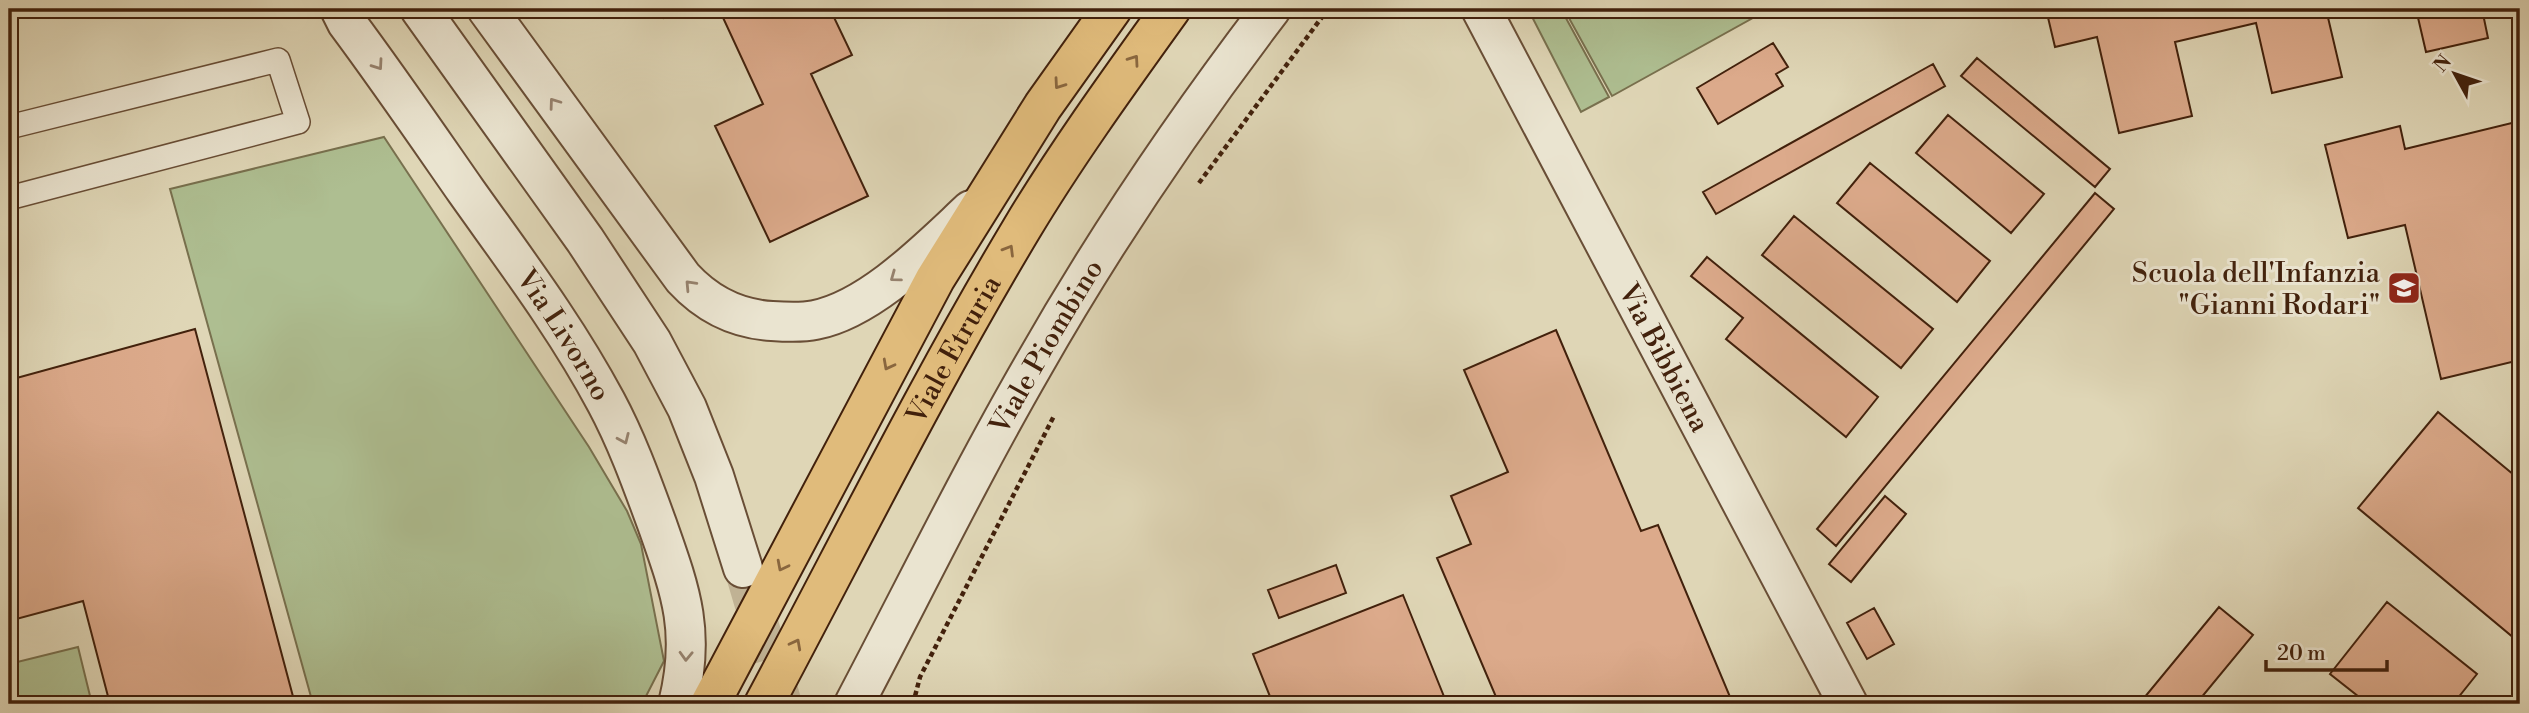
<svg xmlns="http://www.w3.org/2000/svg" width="2529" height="713" viewBox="0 0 2529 713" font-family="'Libre Bodoni',serif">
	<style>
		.green { fill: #aebe91; stroke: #78704e; stroke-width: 2 }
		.building { fill: #dcaa8b; stroke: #42210c; stroke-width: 2 }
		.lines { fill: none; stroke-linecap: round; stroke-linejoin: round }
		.tertiary-tunnel { stroke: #c0b294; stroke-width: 38; stroke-dasharray: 38 19; stroke-linecap: butt }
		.service-casing { stroke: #694e36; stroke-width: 26 }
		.minor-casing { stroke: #694e36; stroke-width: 42 }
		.tertiary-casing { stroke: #694e36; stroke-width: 42 }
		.primary-casing { stroke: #42210c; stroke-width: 42 }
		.path { stroke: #42210c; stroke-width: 4.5; stroke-dasharray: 5 3.5; stroke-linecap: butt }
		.service { stroke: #eae4d0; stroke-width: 23 }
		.minor { stroke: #eae4d0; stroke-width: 38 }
		.tertiary { stroke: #eae4d0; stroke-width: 38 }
		.primary { stroke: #e0bb7b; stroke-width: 38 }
		.oneway { stroke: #89663e }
		.oneway2 { stroke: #96826e }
		.labels { text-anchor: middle; stroke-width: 6; stroke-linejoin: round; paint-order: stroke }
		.poi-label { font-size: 28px; fill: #42210c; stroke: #eae4d0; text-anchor: end }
		.street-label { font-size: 28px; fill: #42210c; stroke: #eae4d0 }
	</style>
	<rect width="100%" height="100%" fill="#dfd6b6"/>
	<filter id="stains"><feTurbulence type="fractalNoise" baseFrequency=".00286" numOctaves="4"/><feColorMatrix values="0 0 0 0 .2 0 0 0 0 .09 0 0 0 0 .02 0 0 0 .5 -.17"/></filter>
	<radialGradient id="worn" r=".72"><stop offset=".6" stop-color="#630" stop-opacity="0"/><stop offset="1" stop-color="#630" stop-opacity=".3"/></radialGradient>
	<path class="green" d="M1528 9H1561L1609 97 1581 112Z
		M1564 9H1769L1612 96Z
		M384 137 589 447 627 511 641 544 664 661 642 704H313L170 189Z
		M78 647 92 704H9V664Z"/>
	<path class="building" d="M660 9H683L664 18Z
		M719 9H830L852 55 811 74 868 196 770 242 715 126 763 104Z
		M2046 9H2326L2342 77 2272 93 2256 23 2175 42 2192 116 2119 133 2097 37 2055 47Z
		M2416 9H2482L2488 38 2426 52Z
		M1773 43 1788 67 1776 74 1783 86 1718 124 1697 88Z
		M1977 58 2110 169 2095 187 1961 76Z
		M1933 64 1945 86 1716 214 1703 192Z
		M1948 115 2044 194 2011 233 1916 153Z
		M2520 121V360L2441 379 2405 225 2348 238 2325 145 2400 126 2405 149Z
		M1870 163 1990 261 1957 302 1837 203Z
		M2095 193 2114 209 1836 546 1817 529Z
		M1794 216 1933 329 1901 368 1762 255Z
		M1707 257 1878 397 1846 437 1726 339 1743 318 1691 276Z
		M195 329 295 704H110L83 601 9 621V362L13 379Z
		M1556 330 1641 531 1658 525 1733 704H1499L1437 558 1471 544 1451 496 1508 472 1464 370Z
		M2438 412 2520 480V643L2358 508Z
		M1885 496 1906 514 1851 582 1829 564Z
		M1336 565 1346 593 1279 618 1268 590Z
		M1403 595 1447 704H1273L1253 654Z
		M2387 602 2477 674 2453 704H2368L2330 674Z
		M2219 607 2253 635 2196 704H2139Z
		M1874 608 1894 644 1867 659 1847 623Z"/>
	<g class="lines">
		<path class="tertiary-tunnel" d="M743 568 783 704"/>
		<defs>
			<path id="service" d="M9 127 278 60 298 122 9 198"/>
			<g id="minor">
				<path id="s1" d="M1481 9 1848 704"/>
			</g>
			<g id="tertiary">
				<path id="s2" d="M340 9 347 23C388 78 427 135 466 191 515 260 566 327 606 402 627 441 642 483 657 524 681 592 696 632 678 704"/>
				<path d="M420 9 585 240 652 342 687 408 714 476 743 568"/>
				<path d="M487 9 683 278C707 304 736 319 772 321 786 322 801 323 815 320 871 309 929 249 971 210"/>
				<path id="s3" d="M854 704C913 592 969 477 1033 366 1104 241 1184 123 1271 9"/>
			</g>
			<g id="primary">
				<path d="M710 704 935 279 1043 106 1112 9"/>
				<path id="s4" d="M764 704C849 545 929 383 1022 228 1067 153 1120 80 1171 9"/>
			</g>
		</defs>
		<use href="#service" class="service-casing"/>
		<use href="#minor" class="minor-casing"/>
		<use href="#tertiary" class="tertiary-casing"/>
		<use href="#primary" class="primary-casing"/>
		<path class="path" d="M1199 183 1328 9
			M913 704 920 677 1054 416"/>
		<use href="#service" class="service"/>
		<use href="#minor" class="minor"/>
		<use href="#tertiary" class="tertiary"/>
		<use href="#primary" class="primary"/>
	</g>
	<defs><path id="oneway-chevron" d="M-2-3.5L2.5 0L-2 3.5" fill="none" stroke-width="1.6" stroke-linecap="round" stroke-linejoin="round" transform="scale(1.75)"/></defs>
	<g class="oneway">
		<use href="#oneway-chevron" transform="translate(1134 60) rotate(-55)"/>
		<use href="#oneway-chevron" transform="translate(1059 84) rotate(125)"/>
		<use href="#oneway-chevron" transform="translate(1009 250) rotate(-59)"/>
		<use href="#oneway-chevron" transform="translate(888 365) rotate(118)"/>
		<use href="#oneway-chevron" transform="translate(782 566) rotate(117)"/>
		<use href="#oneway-chevron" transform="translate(796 644) rotate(-62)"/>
	</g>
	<g class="oneway2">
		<use href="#oneway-chevron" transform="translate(378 65) rotate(55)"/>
		<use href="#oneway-chevron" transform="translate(554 103) rotate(-126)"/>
		<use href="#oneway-chevron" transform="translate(895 277) rotate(144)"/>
		<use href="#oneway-chevron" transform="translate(690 285) rotate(-133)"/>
		<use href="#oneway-chevron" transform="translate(624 439) rotate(66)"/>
		<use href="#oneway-chevron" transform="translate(686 656) rotate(92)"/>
	</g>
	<defs>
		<symbol id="school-square" viewBox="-11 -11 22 22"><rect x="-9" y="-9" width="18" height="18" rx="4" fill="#8f2418" stroke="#eae4d0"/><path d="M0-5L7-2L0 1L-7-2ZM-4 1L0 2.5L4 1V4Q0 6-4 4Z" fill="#fff"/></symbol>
	</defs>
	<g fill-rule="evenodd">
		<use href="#school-square" x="2385" y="269" width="38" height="38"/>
	</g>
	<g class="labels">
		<g class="poi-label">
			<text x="2380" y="282">Scuola dell'Infanzia<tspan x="2380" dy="32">"Gianni Rodari"</tspan></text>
		</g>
		<g class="street-label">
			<text dy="10" stroke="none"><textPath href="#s2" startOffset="396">Via Livorno</textPath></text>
			<text dy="10" stroke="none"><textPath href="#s3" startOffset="406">Viale Piombino</textPath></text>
			<text dy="10" stroke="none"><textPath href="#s4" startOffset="402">Viale Etruria</textPath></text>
			<text dy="10" stroke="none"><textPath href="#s1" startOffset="394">Via Bibbiena</textPath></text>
		</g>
	</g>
	<rect width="2529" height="713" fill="none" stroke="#dfd6b6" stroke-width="35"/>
	<rect x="10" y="10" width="2508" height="692" fill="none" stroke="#42210c" stroke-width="3.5"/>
	<rect x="18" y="18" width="2494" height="678" fill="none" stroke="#42210c" stroke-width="2"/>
	<g transform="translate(2455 74) rotate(310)" stroke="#eae4d0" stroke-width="5" paint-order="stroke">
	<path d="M0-5L12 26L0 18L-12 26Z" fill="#42210c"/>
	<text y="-10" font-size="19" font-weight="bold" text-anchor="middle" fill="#42210c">N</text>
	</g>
	<path d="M2266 660v10h121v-10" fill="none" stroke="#42210c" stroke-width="3.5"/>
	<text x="2277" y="660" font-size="21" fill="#42210c" stroke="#eae4d0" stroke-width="5" paint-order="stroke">20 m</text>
	<rect width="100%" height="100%" filter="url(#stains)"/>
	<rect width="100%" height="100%" fill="url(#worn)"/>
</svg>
